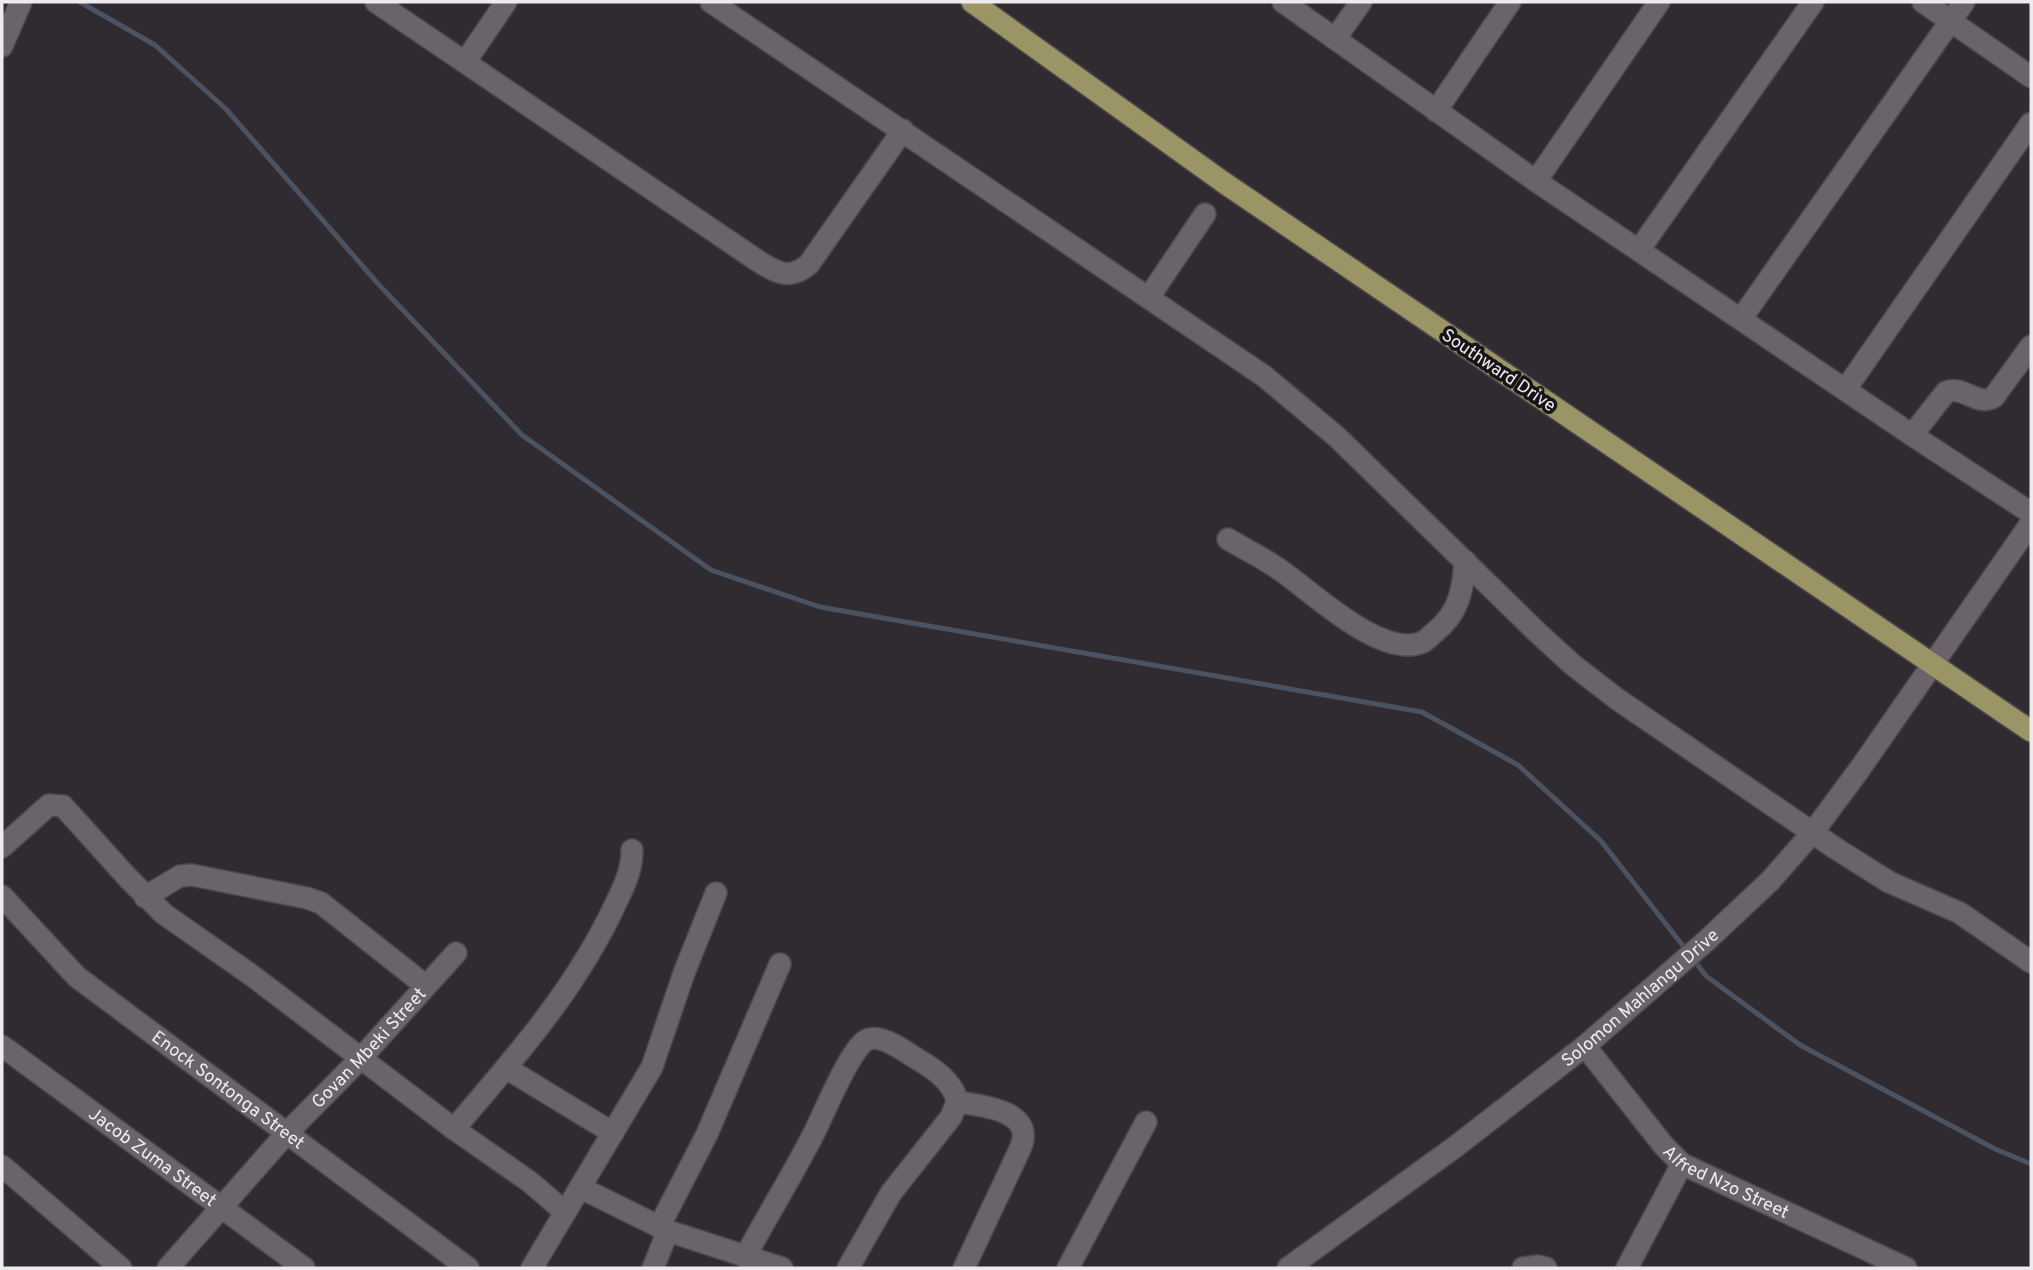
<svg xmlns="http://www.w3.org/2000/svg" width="2033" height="1270" viewBox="0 0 2033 1270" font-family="Overpass,sans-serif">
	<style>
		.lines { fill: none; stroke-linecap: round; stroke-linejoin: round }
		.stream { stroke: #4b5362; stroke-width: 5 }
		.minor-casing { stroke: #4b474b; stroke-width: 24 }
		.major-casing { stroke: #4b474b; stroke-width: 24 }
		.minor { stroke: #6a646a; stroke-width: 21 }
		.major { stroke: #9b9465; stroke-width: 21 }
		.labels { text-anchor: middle; stroke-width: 7; stroke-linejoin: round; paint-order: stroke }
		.street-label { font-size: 18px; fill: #eeebee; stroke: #171417 }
	</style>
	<rect width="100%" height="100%" fill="#302b30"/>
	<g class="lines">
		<path class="stream" d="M80 2 155 45 226 109 380 286 522 435 711 570 820 607 1422 712 1518 765 1601 841 1687 951
			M1693 959 1706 976 1800 1045 1995 1149 2031 1164"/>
		<defs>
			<g id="minor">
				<path d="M376 2 755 259C774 271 789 282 809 264L903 130"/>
				<path d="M711 2 1264 376 1337 437 1539 634 1573 665 1617 699 1835 848 1889 882 1960 913 2031 962"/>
				<path d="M1283 2 1536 181 1912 435 2031 513"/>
				<path d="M1923 2 2031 77"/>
				<path d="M1335 39 1361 2"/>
				<path d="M2 46 21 2"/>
				<path d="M465 62 506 2"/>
				<path d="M1436 111 1510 2"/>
				<path d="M1536 181 1659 2"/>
				<path d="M1639 250 1813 2"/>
				<path d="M1149 297 1205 214"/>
				<path d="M1741 319 1964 2"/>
				<path d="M1845 390 2031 123"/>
				<path d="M1912 435 1946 392C1964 385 1977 407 1994 397L2031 346"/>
				<path d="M1228 539C1246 550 1266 559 1283 572 1313 593 1383 660 1423 642 1427 640 1431 635 1435 632 1459 613 1463 590 1465 561"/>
				<path d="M2 847 49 805 63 806 128 878 164 914 254 977 454 1129 530 1182 565 1212"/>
				<path id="s1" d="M2 896 77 977 468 1268"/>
				<path d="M145 897 180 876 192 875 307 898 321 903 426 986"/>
				<path id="s2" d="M2 1046 304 1268"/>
				<path id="s3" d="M1585 1046 1664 1146 1682 1164 1906 1268"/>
				<path d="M506 1068 613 1133"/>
				<path d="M957 1102C984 1106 1037 1111 1020 1149L964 1268"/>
				<path d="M454 1129C514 1059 576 989 615 905 624 886 632 871 632 850"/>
				<path d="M2 1166 121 1268"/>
				<path d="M581 1188 668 1231 782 1268"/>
				<path d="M659 1227 707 1134 780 964"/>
				<path d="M745 1257C767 1216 792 1176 813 1135 824 1114 848 1053 865 1041 878 1032 903 1050 914 1057 931 1067 954 1081 957 1102L951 1117 891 1193 848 1268"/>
				<path id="s4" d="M168 1268 286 1134 361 1058 456 953"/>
				<path d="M532 1268 652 1067 684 973 716 893"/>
				<path d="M653 1268 668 1231"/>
				<path d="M1068 1268 1146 1122"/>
				<path id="s5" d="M1288 1268 1455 1147 1585 1046 1705 942 1770 881 1813 832 1859 770 2031 523"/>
				<path d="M1523 1268 1538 1266 1546 1268"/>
				<path d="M1627 1268 1682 1164"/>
			</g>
			<path id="major" d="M972 2 1223 182 2031 731"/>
		</defs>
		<use href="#minor" class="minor-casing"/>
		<use href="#major" class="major-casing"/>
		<use href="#minor" class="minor"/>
		<use href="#major" class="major"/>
	</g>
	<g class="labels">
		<g class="street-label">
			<text transform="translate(1499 370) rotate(34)" y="6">Southward Drive</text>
			<text dy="6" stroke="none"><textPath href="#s5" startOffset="444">Solomon Mahlangu Drive</textPath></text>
			<text dy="6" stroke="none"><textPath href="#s4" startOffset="298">Govan Mbeki Street</textPath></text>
			<text dy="6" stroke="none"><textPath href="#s1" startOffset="299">Enock Sontonga Street</textPath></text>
			<text dy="6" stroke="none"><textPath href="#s2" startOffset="187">Jacob Zuma Street</textPath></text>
			<text dy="6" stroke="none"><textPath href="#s3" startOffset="200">Alfred Nzo Street</textPath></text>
		</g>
	</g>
	<rect width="2033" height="1270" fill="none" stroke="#eeebee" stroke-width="7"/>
</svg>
